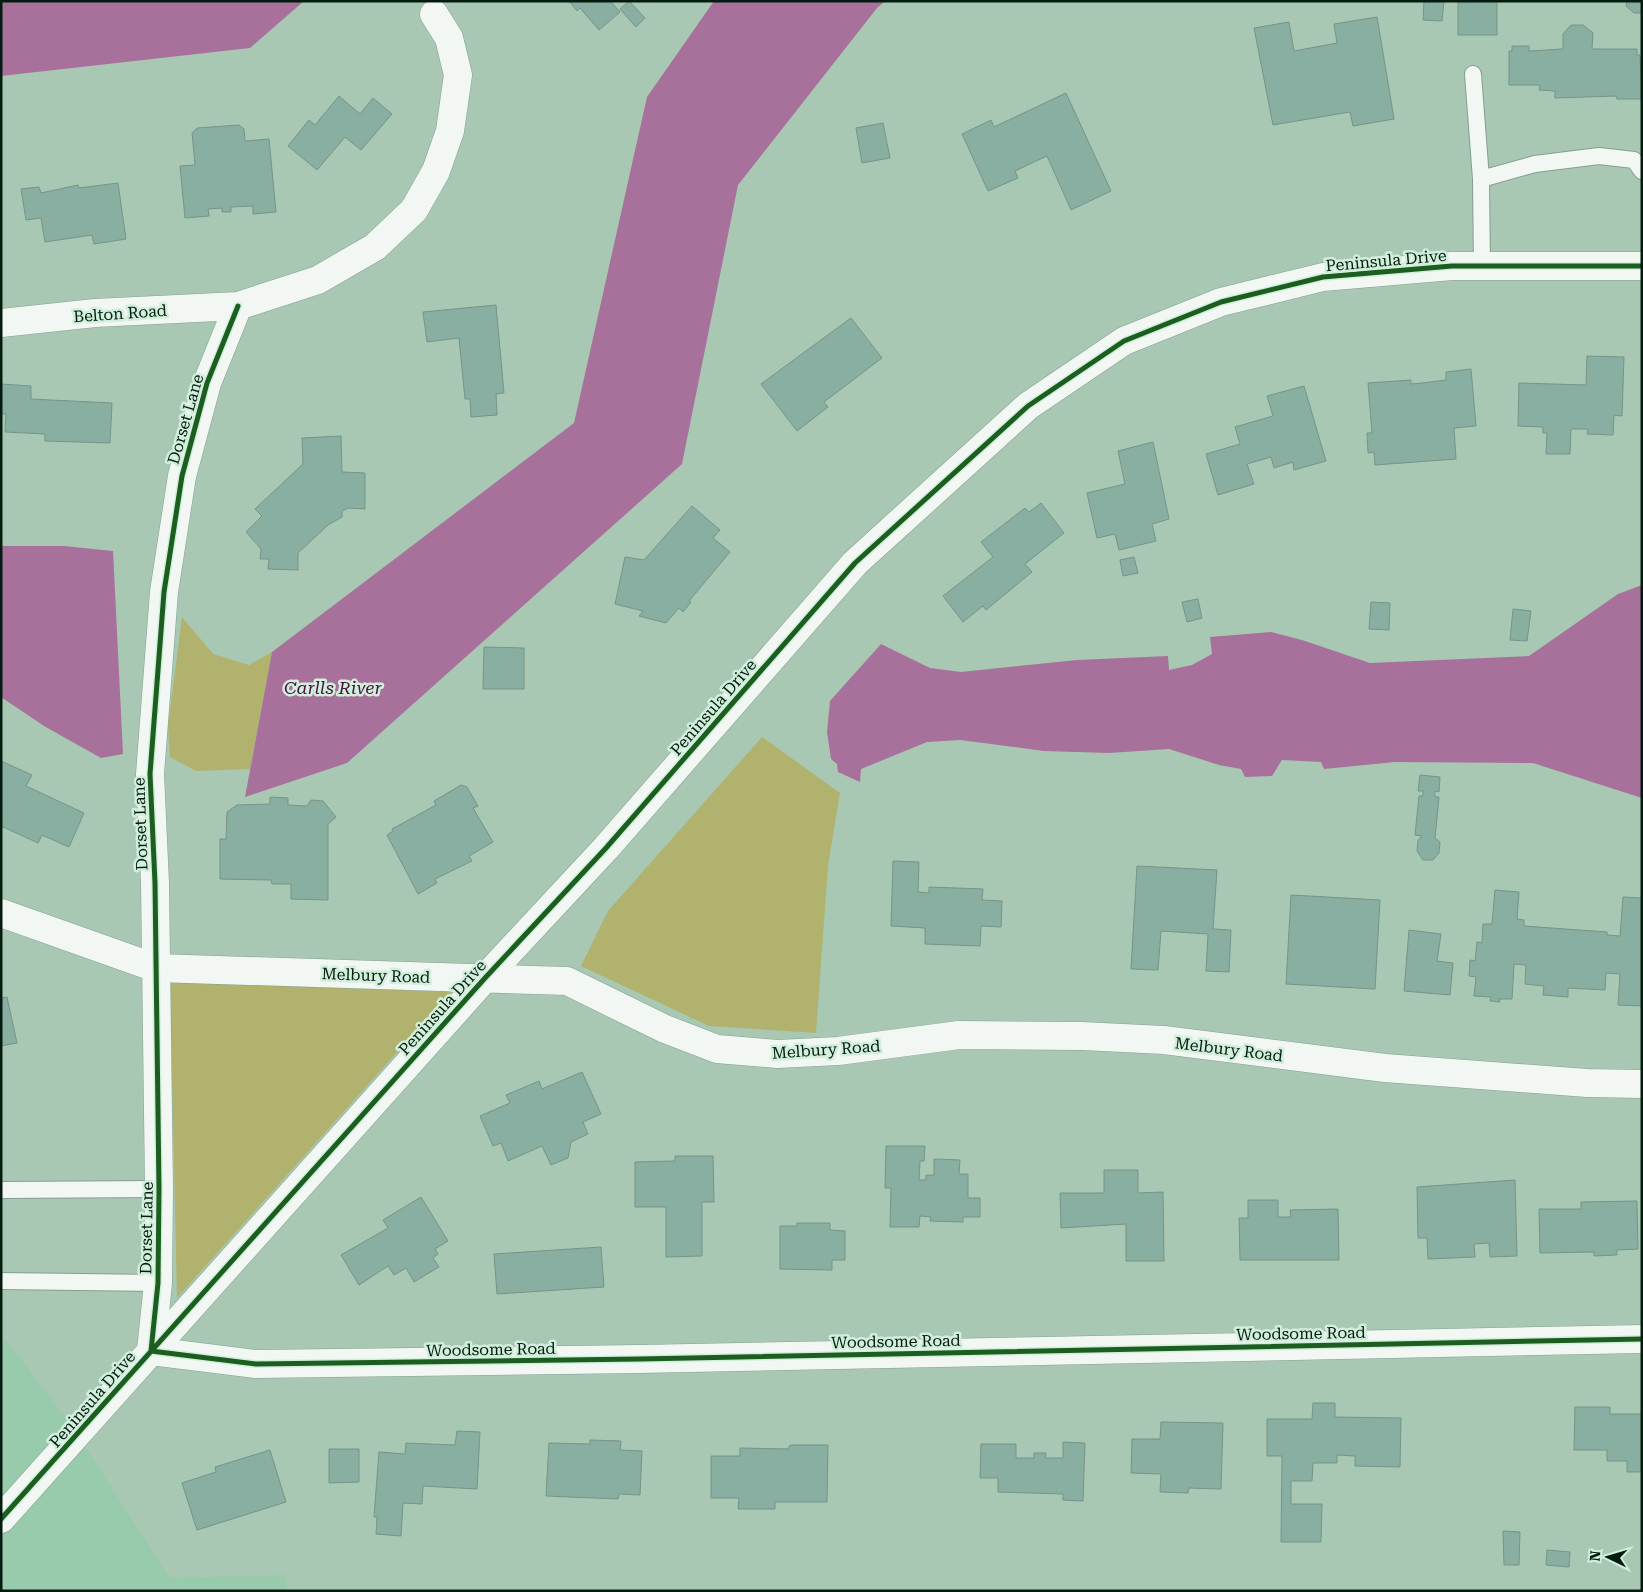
<svg xmlns="http://www.w3.org/2000/svg" width="1643" height="1592" viewBox="0 0 1643 1592" font-family="'Roboto Serif',serif">
	<style>
		.built { fill: #98cbab }
		.green { fill: #b1b26e }
		.water { fill: #a7719c }
		.building { fill: #88afa1; stroke: #769488 }
		.lines { fill: none; stroke-linecap: round; stroke-linejoin: round }
		.service-casing { stroke: #859f8f; stroke-width: 18 }
		.minor-casing { stroke: #859f8f; stroke-width: 29 }
		.service { stroke: #f2f7f4; stroke-width: 16 }
		.minor { stroke: #f2f7f4; stroke-width: 28 }
		.cycleway-casing { stroke: #d2efdc; stroke-width: 8 }
		.cycleway { stroke: #1b5e20; stroke-width: 5 }
		.labels { text-anchor: middle; stroke-width: 5; stroke-linejoin: round; paint-order: stroke }
		.street-label { font-size: 16px; fill: #041c0f; stroke: #d2efdc }
		.water-label { font-size: 18px; font-style: italic; fill: #4c1141; stroke: #d2efdc }
	</style>
	<rect width="100%" height="100%" fill="#a8c8b4"/>
	<path class="built" d="M6 1340 72 1426 170 1578 286 1575V1591H1V1343Z"/>
	<path class="green" d="M182 617 213 654 249 665 272 652 250 769 196 771 170 757 168 726Z
		M762 737 840 793 828 866 816 1033 709 1026 581 966 608 911Z
		M170 982 451 992 177 1298Z"/>
	<path class="water" d="M1 1H304L250 48 1 76Z
		M714 1H885L877 8 738 185 682 464 347 763 245 797 272 652 574 423 647 97Z
		M1 546H64L113 551 123 754 101 758 44 726 1 697Z
		M1642 585V798L1533 763 1395 762 1324 769 1321 762 1282 760 1272 776 1245 777 1241 769 1219 765 1169 749 1109 753 1044 751 960 740 927 742 861 769 860 782 838 772 837 764 831 759 827 732 830 701 881 644 930 668 961 672 1077 660 1168 656 1169 670 1192 665 1212 654 1210 637 1271 632 1302 640 1370 663 1529 656 1618 594Z"/>
	<path class="building" d="M569 1H610L620 12 599 30 580 8 577 11Z
		M629 1 645 18 636 27 620 9Z
		M1424 1H1444L1442 21 1423 20Z
		M1458 1H1497V35H1458Z
		M1627 1H1642V13H1634L1626 6Z
		M1377 17 1394 119 1353 126 1350 112 1273 125 1254 28 1289 22 1294 51 1337 43 1334 24Z
		M1571 25H1583L1593 33 1592 49H1637V55H1640L1642 99H1617L1616 96 1555 98V91L1539 90 1540 85H1509V51H1512V46H1529V51L1563 49V34Z
		M1066 93 1111 191 1071 210 1047 156 1015 171 1018 178 988 191 962 134 991 120 994 127Z
		M339 96 360 114 373 98 392 114 361 150 345 137 317 170 288 146 309 120 315 125Z
		M883 123 890 158 862 163 856 128Z
		M239 125 244 129 245 141 269 139 276 212 253 214V206L231 207V212H222V208L208 209 209 216 185 218 180 166 195 165 192 133 197 128Z
		M118 183 126 239 94 244 92 235 45 242 41 218 26 220 21 189 39 187 41 193 78 185 79 188Z
		M496 305 504 393 496 394 497 415 471 417 470 399H465L459 338 427 342 423 312Z
		M851 318 882 358 824 402 828 407 797 431 761 384Z
		M1587 356 1624 357 1622 416 1614 415 1613 435 1587 434 1588 429H1571L1570 454H1546L1547 433H1543V427L1518 426 1519 383 1586 385Z
		M1471 369 1476 426 1454 428 1456 459 1375 465 1374 452 1368 453 1367 433H1372L1368 383 1411 380V384L1422 383 1446 380V372Z
		M1 384 31 386V399L112 403 110 443 45 441V434L5 432 6 414H1Z
		M1304 386 1326 461 1294 470 1293 462 1274 468 1271 457 1247 464 1254 484 1218 495 1206 454 1240 444 1235 427 1273 416 1267 396Z
		M341 436 342 472 365 473V509L348 508 342 511V517L328 525 298 553V570L268 569 269 559H260L261 549 246 532 262 516 255 509 303 464 302 438Z
		M1153 442 1169 519 1152 524 1156 541 1119 550 1115 534 1097 538 1087 493 1125 484 1118 451Z
		M1041 503 1064 533 1025 564 1032 572 986 610 983 606 963 622 943 596 993 557 981 542 1025 508 1029 512Z
		M692 506 720 530 713 538 730 552 689 601 691 602 683 612 679 608 666 623 639 616 643 611 615 604 625 557 644 560Z
		M1134 557 1138 573 1123 576 1120 560Z
		M1198 599 1202 618 1187 622 1182 602Z
		M1371 602 1390 603 1389 630 1369 629Z
		M1513 609 1531 611 1527 641 1510 640Z
		M484 647 524 648V689H483Z
		M1 761 32 775 26 786 84 813 69 847 42 835 38 843 1 826Z
		M1420 775 1440 777 1439 792 1435 791V797H1439L1435 838 1440 842 1439 853 1433 860H1423L1417 851 1418 840 1422 836 1415 835 1419 796H1423V791H1418Z
		M461 785 467 787 478 806 473 808 493 842 469 856 472 861 435 879 437 883 418 894 387 835 393 831 392 829 436 805 434 801Z
		M270 797 288 798V805L307 806 311 800 323 801 336 817 328 824V900L291 899V884H272L271 880 220 879V839H226L227 812 237 805 270 804Z
		M893 861 919 862 918 892 929 893V887L983 889 982 900 1002 901 1001 927 981 926 980 946 925 944V928L891 926Z
		M1137 866 1217 870 1213 929 1231 930 1229 972 1206 971 1208 934 1161 931 1158 970 1131 969Z
		M1495 890 1519 892 1517 919 1524 920V926L1607 932V935L1620 936 1623 897 1642 898V1006L1618 1005 1620 974 1606 973 1605 990 1568 988V997L1543 995 1544 986 1525 984 1526 965 1514 964 1512 999H1499L1500 1002 1490 1001 1491 997 1474 996 1476 977 1469 976 1470 960 1475 961 1477 942 1482 943 1483 924H1492Z
		M1291 895 1380 900 1375 989 1286 984Z
		M1409 930 1441 934 1437 961 1453 963 1450 995 1404 991Z
		M7 997 17 1043 1 1046V998Z
		M582 1072 601 1114 583 1122 588 1134 571 1142 568 1158 551 1165 542 1146 508 1161 501 1143 493 1146 480 1116 510 1103 506 1095 539 1081 542 1089Z
		M886 1146H925L924 1161H920L919 1180H926V1175H934V1159L960 1160 959 1174H968V1198H980V1217H963V1222L930 1221 931 1217 920 1216 919 1227H890L891 1188H885Z
		M675 1156H713L714 1202H702V1256L666 1257V1207H635V1162L675 1161Z
		M1104 1170H1138V1193L1163 1192 1164 1261H1126V1224L1061 1228 1060 1193H1104Z
		M1515 1180 1517 1256 1490 1257 1489 1243 1474 1244 1475 1257 1428 1259 1427 1238H1418L1417 1187Z
		M421 1197 448 1241 435 1249 438 1254 433 1258 439 1267 414 1282 406 1268 394 1275 388 1266 359 1285 341 1255 388 1228 383 1220Z
		M1248 1200H1278V1217H1291L1290 1210 1338 1209 1339 1260H1240L1239 1218H1248Z
		M1637 1201 1638 1249 1617 1250V1255L1594 1256V1252L1540 1253 1539 1209H1581V1202Z
		M797 1223H830V1230L845 1231V1260H832V1270L780 1269V1226H797Z
		M601 1247 604 1287 497 1294 494 1254Z
		M1313 1403H1335V1417L1401 1418 1400 1467 1355 1466V1456L1337 1455V1463H1313L1312 1481H1291V1504H1322L1321 1542H1281L1282 1456H1267V1419H1312Z
		M1575 1407H1610V1414H1642V1472H1627V1461H1607V1450H1574Z
		M1161 1422 1223 1423 1221 1489 1189 1488 1188 1493 1160 1492 1161 1474 1131 1473 1132 1439H1160Z
		M457 1431 480 1432 477 1489 423 1486 422 1504 403 1503 401 1536 376 1534 377 1517H374L379 1452 405 1454 406 1443 455 1445Z
		M590 1440 621 1441 620 1450 642 1451 640 1495 619 1494 618 1499 546 1496 549 1443 590 1444Z
		M1063 1442 1085 1443 1083 1501 1063 1500V1494L998 1492V1478H980L981 1444H1016V1458H1034V1453H1046L1045 1458H1063Z
		M790 1445H828L827 1502H775V1509H738L739 1498H711V1456H740V1448L788 1449Z
		M329 1449H359V1482L329 1483Z
		M270 1450 286 1502 197 1530 182 1483 216 1472 215 1467Z
		M1503 1531 1520 1532 1519 1565H1504Z
		M1547 1550 1570 1552 1569 1567 1546 1565Z"/>
	<g class="lines">
		<defs>
			<path id="service" d="M1473 74 1481 179 1482 266
				M1481 179 1535 164 1599 156 1634 160 1642 171
				M1 1190 159 1189
				M1 1281 158 1283"/>
			<path id="minor" d="M238 306 207 383 182 476 164 592 150 774 155 883 159 1189 158 1283 151 1351 256 1364 640 1359 1642 1339
				M1 323 95 313 238 306 318 280 375 247 414 210 436 171 450 131 458 75 449 38 434 14
				M1 913 156 968 567 981 665 1029 717 1049 778 1054 838 1051 959 1035 1082 1036 1164 1040 1385 1068 1587 1083 1642 1084
				M1 1519 485 978 606 848 855 563 1028 406 1124 341 1221 302 1323 277 1452 266H1642"/>
		</defs>
		<use href="#service" class="service-casing"/>
		<use href="#minor" class="minor-casing"/>
		<use href="#service" class="service"/>
		<use href="#minor" class="minor"/>
		<defs>
			<path id="cycleway" d="M238 306 207 383 182 476 164 592 150 774 155 883 159 1189 158 1283 151 1351 256 1364 640 1359 1642 1339
				M1 1519 485 978 606 848 855 563 1028 406 1124 341 1221 302 1323 277 1452 266H1642"/>
		</defs>
		<use href="#cycleway" class="cycleway-casing"/>
		<use href="#cycleway" class="cycleway"/>
	</g>
	<g class="labels">
		<g class="street-label">
			<text transform="translate(1386 260) rotate(-5)" y="6">Peninsula Drive</text>
			<text transform="translate(120 313) rotate(-4)" y="6">Belton Road</text>
			<text transform="translate(185 419) rotate(-74)" y="6">Dorset Lane</text>
			<text transform="translate(713 707) rotate(-49)" y="6">Peninsula Drive</text>
			<text transform="translate(140 824) rotate(-92)" y="6">Dorset Lane</text>
			<text transform="translate(376 975) rotate(2)" y="6">Melbury Road</text>
			<text transform="translate(442 1007) rotate(-48)" y="6">Peninsula Drive</text>
			<text transform="translate(826 1049) rotate(-4)" y="6">Melbury Road</text>
			<text transform="translate(1229 1049) rotate(7)" y="6">Melbury Road</text>
			<text transform="translate(146 1228) rotate(-89)" y="6">Dorset Lane</text>
			<text transform="translate(1301 1333) rotate(-1)" y="6">Woodsome Road</text>
			<text transform="translate(896 1341) rotate(-1)" y="6">Woodsome Road</text>
			<text transform="translate(491 1349) rotate(-1)" y="6">Woodsome Road</text>
			<text transform="translate(92 1399) rotate(-49)" y="6">Peninsula Drive</text>
		</g>
		<g class="water-label">
			<text x="333" y="694">Carlls River</text>
		</g>
	</g>
	<rect width="1643" height="1592" fill="none" stroke="#041c0f" stroke-width="5"/>
	<g transform="translate(1608 1557) rotate(275)" stroke="#d2efdc" stroke-width="4" paint-order="stroke">
	<path d="M0-4L9 19L0 12L-9 19Z" fill="#041c0f"/>
	<text y="-8" font-size="14" font-weight="bold" text-anchor="middle" fill="#041c0f">N</text>
	</g>
</svg>
